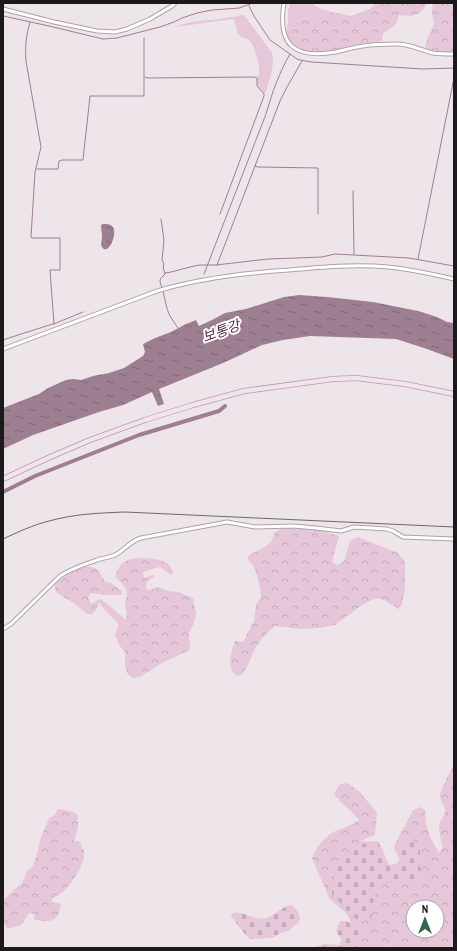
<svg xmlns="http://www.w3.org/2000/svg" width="457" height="951" viewBox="0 0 457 951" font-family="'Archivo Narrow','Noto Sans KR',sans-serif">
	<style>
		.green { fill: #e6c6d9 }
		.forest { fill: url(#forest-crowns); fill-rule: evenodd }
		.cemetery { fill: url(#cemetery-stones) }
		.water { fill: url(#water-ripples) }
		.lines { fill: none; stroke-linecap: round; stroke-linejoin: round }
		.stream { stroke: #9d7f91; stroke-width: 1 }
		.canal { stroke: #9d7f91; stroke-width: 4 }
		.minor-casing { stroke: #aba3a8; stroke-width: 5 }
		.secondary-casing { stroke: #aba3a8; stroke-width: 6 }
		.minor { stroke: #fff; stroke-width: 3 }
		.secondary { stroke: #f5e2ee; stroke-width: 4.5 }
		.rail { stroke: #6d676b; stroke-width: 1 }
		.labels { text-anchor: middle; stroke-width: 4; stroke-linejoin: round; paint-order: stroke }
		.water-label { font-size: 14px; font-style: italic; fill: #552a46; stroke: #fff }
	</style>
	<defs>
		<pattern id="forest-crowns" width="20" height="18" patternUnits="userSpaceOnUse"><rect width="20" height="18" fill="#e6c6d9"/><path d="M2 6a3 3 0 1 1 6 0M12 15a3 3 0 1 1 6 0" fill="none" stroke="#c5aaba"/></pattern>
		<pattern id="cemetery-stones" width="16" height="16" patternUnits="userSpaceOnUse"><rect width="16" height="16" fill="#e6c6d9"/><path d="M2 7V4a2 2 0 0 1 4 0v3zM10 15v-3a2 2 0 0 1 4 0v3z" fill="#c5aaba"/></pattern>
		<pattern id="water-ripples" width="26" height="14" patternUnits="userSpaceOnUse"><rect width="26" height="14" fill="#9d7f91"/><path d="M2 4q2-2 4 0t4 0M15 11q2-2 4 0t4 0" fill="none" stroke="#7f6776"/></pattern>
	</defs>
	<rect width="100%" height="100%" fill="#eee5ea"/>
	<path class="green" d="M290 3H311L319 8 331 12 321 13 288 24V11Z
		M244 15 272 53C275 67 269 81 265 94 263 91 258 88 258 85 257 81 258 79 257 76 258 75 259 75 259 74 261 67 254 45 249 40 246 38 241 38 238 34 236 29 236 23 233 19L175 27C188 21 205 21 219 19 227 18 235 16 244 15Z"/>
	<path class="forest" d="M376 3H427C421 16 413 17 399 15L396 24 383 34 382 41C371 43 359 44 348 46 343 47 338 50 333 51 321 54 286 52 286 34 286 31 287 27 288 24L321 13 331 12 351 16 370 9Z
		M433 3H454V52C444 52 433 54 425 46L429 35 434 24 432 11Z
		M288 528 319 530 339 536 332 562 337 565 344 561 350 541 358 537 398 553 405 562V588L402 604 399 609 384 600 376 598 362 605 335 625 319 628 301 629 275 626C267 632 261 639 256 647 252 654 247 669 243 673 241 675 239 675 237 676 226 668 231 652 235 641L243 642 254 621 256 605 261 597 260 587 256 572 252 564 248 560V556C254 552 261 549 268 545 278 537 267 531 288 528Z
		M138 558C147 558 164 558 170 566 171 568 172 570 173 572L171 575 160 567 152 569 143 572 144 578 153 575 155 577C148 580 146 580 146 589L150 590 159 587 168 591 179 592 193 598 196 613 195 620 189 633 190 650 162 663 140 677 133 678 127 673 125 664V652L119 645 115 635 119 624C112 617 104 611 99 602L96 610 91 615 86 613 74 603 58 594 55 589V585C62 577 86 561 96 569 100 572 102 578 106 582L111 583 121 590 122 595H105L91 593 88 597 91 604 100 599C110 605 117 613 126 620 128 610 125 611 125 604 125 601 127 598 127 595 128 587 119 582 115 576 119 564 125 559 138 558Z
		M454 764V948H390L389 946 384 948H338L355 932 347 914 329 898 312 858C318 845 325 835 338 830 346 827 352 825 359 820 351 810 341 804 334 794L340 784 347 783 360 792 377 813 375 835 360 841 379 842 389 865 396 864 400 859 395 851 394 846 413 810 420 807 425 810 426 820 425 821 431 839 439 853 442 849C443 842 439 836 439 828 439 819 444 818 445 812 447 806 439 801 440 795 441 788 451 771 454 764ZM413 907H437V931H413Z
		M58 809C66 810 72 811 78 815V826L74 842 79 841 82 845 81 848 84 850C86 863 74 880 65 890 62 893 56 896 52 899V902L59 903 61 906C60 909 59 913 58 915 53 923 41 922 34 919V914L30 913 27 916 21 925 7 929 4 924 3 925V902L6 897 22 883 27 871 33 866 37 854 40 840 49 818 55 815Z"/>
	<path class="cemetery" d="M414 840 420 851V866L423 878 421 882C413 881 403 879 395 880 386 882 376 888 374 897 372 906 375 913 369 921H359L349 913 333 895 331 888 338 859 341 855 363 844 372 842 378 843 382 850 387 865 393 867 400 865 403 860 401 852 403 844Z
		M292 905 298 912 300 918 298 923 288 931 281 933 272 938 250 939 244 933 231 916 232 913C244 910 255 922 267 918 276 915 282 906 292 905Z
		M340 921H346L359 927 361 948H312L324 944 340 945 341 939 336 931Z"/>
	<path class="water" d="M103 224C106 224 110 224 112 226 119 232 108 257 102 247 100 244 102 240 102 237 102 233 101 229 101 225Z
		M299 295 327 297 373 302 418 311 437 317 447 322 454 323V359L424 348 396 339 310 336 283 340 262 345 223 363 159 389 164 404 158 406 152 392 123 405 99 412 33 435 3 449V408L39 394 48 388 66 380 73 379 81 380 93 376 109 373 124 368 143 356 145 352 143 344 155 338 171 332 184 325 196 320 199 326 212 320 225 313 246 309 284 297Z"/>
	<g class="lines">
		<path class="stream" d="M249 6 254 16 270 40 297 59 300 60 311 62 423 69 454 68
			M3 16 49 26 103 39 117 38 160 27 174 22 182 18 197 13 212 10 239 8 253 3
			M30 22C26 36 25 46 26 61L41 147 35 172 31 237 32 238H60V270H50L54 324
			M145 77 148 78 254 77 257 78V86L264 94V96L220 214
			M255 166 258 167 318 168V214
			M37 169H58L59 161 62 160H83L90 96H144V38
			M353 191 354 254
			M161 219 164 240 162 260 164 264 163 267 165 274C159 280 159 279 162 288
			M418 259 454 78
			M217 265 280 101 287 87 302 61
			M165 273 171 272 194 266 200 265H216L268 259 322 257 335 254 409 258 454 266
			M204 274 266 114C272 93 279 73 290 54
			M163 291C165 299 166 307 169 314 172 319 175 324 178 328
			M3 340 21 334 56 323 83 312"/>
		<path class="canal" d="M3 492 35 476 139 435 219 411 225 406"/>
		<defs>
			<path id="minor" d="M284 3C277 46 295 59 336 52 345 50 354 47 363 46 374 44 386 44 397 44 410 44 420 50 433 53 440 54 447 54 454 54
				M3 9 54 22 97 31 115 32 127 29 150 19 172 6 175 3
				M3 349 157 291C200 278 244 273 289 270 322 267 355 264 388 267 410 269 432 274 454 279
				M3 629 11 624 60 576C72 568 85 564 100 559 105 558 110 557 115 555 125 550 130 541 141 538L227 522 255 527 293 526 316 528 341 531 354 527 387 529 393 531 403 537 454 539"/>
			<path id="secondary" d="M3 479 48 458 90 440 145 420 193 405 244 391 333 379 356 378 405 384 454 394"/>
		</defs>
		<use href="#minor" class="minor-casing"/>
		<use href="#secondary" class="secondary-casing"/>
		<use href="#minor" class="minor"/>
		<use href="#secondary" class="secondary"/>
		<path class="rail" d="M3 539C18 532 33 525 49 521 74 514 99 513 125 512L454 527"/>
	</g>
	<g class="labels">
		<g class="water-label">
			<text transform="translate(221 331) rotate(-20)" y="5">보통강</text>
		</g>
	</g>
	<rect width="457" height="951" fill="none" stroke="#1c191b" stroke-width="8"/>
	<g transform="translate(425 919)"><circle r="19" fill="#ffffff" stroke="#a4a3a4"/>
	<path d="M0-3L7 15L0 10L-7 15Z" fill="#30674e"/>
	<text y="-6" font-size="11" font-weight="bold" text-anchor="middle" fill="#1c191b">N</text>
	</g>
</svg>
